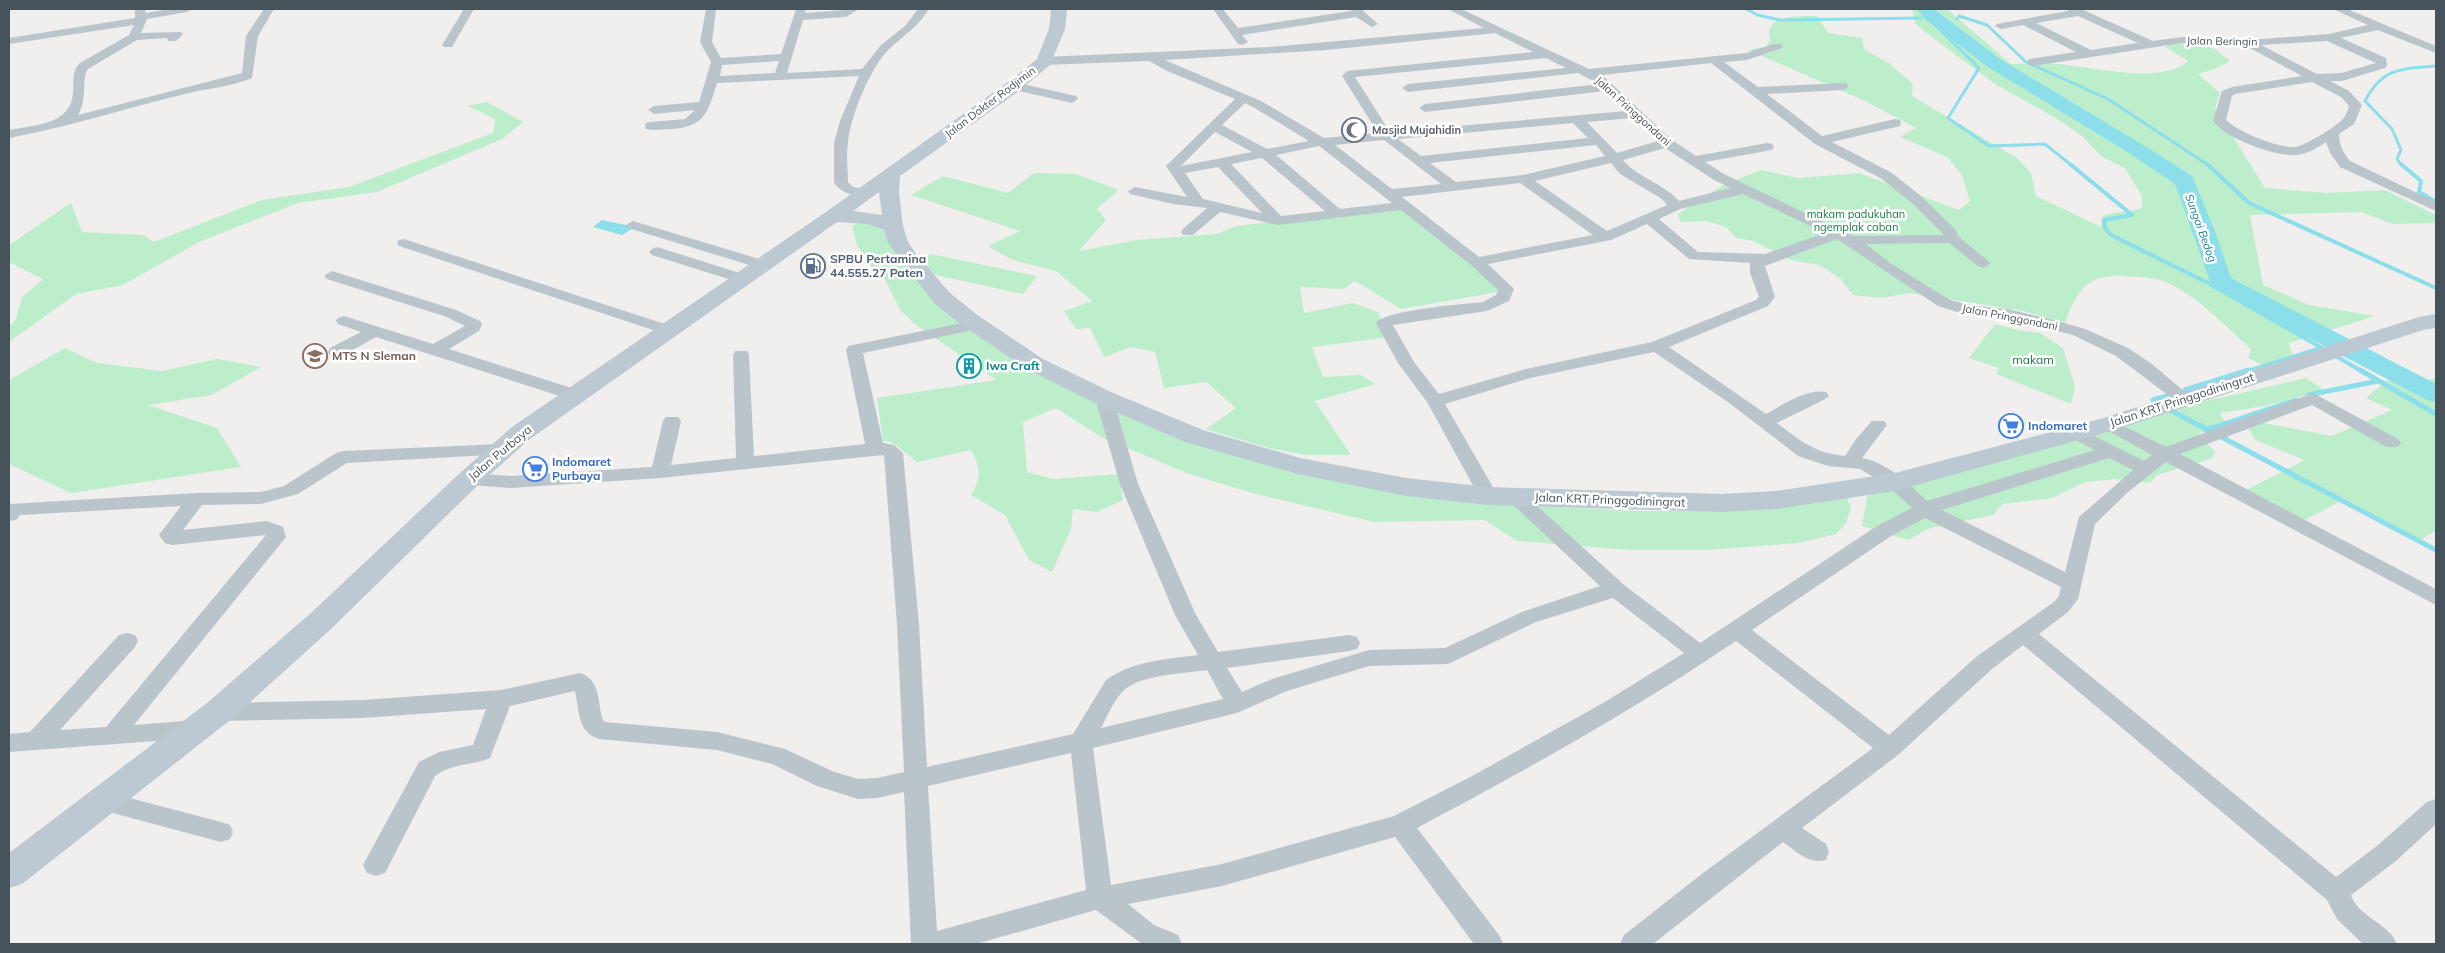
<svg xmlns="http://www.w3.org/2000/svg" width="2445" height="953" viewBox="0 0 2445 953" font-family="Mulish,sans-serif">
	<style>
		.green { fill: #bdeecc }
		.water { fill: #8bdeea }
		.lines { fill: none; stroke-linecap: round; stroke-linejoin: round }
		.stream-far2 { stroke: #8bdeea; stroke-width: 3 }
		.stream-far1 { stroke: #8bdeea; stroke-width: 4 }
		.stream { stroke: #8bdeea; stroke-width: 5 }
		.river { fill: #8bdeea; fill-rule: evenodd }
		.minor { fill: #bac4cb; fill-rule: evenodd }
		.secondary { fill: #bcc8d2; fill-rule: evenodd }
		.labels { text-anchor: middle; stroke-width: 5; stroke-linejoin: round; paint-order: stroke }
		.far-street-label { font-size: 11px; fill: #47535b; stroke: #fff }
		.far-worship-label { font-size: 11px; font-weight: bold; fill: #5b616d; stroke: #fff; text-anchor: start }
		.far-park-label { font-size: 11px; fill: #197b41; stroke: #fff }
		.far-water-label { font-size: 11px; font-style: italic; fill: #0f808f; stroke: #fff }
		.service-label { font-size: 12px; font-weight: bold; fill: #4e5e75; stroke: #fff; text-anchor: start }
		.education-label { font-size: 12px; font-weight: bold; fill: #785e54; stroke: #fff; text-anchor: start }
		.park-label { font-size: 12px; fill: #197b41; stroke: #fff }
		.culture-label { font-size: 12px; font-weight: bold; fill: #0d838f; stroke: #fff; text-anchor: start }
		.street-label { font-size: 12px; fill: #47535b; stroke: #fff }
		.shop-label { font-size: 12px; font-weight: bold; fill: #366cbe; stroke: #fff; text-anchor: start }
	</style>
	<rect width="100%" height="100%" fill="#f1eeee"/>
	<path class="green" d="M1912 9H1947L2011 64C2027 64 2043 62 2058 64 2091 67 2163 85 2188 61L2165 47 2171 44 2207 43 2230 61 2215 69 2198 74 2220 93 2215 108 2265 188 2327 193 2385 190 2436 215V223L2392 224 2361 212 2250 215 2263 285 2309 305 2375 316 2289 343 2293 358 2274 361 2265 366 2248 358 2251 349C2225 326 2198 296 2166 282 2154 277 2137 277 2124 276 2086 274 2077 291 2065 323L2023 311 1909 293 1882 298 1853 295 1840 278 1819 265 1791 260 1753 241 1736 238 1726 227 1707 221 1680 222 1678 214 1723 185 1761 170 1798 178 1859 173 1959 210 1970 201 1962 175 1947 157 1900 137 1916 128 1863 100 1748 50 1765 47 1770 41C1762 14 1800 16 1817 16L1828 33 1862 38 1864 49 1890 64 1913 84 1912 96 2017 158 2031 173 2036 196 2101 227 2102 217C2115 210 2129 213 2142 208V196L2125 168 2101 156 2083 137 2059 120 1995 84 1925 32 1915 23Z
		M487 102 523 122 502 139 377 192 298 203 199 242 123 285 76 294 9 342V327L16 319 22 297 43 279 9 262V245L71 203 82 232 143 235 154 242 262 200 349 187 493 133 495 119 468 106Z
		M1034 173 1076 174 1119 190 1097 209 1106 220 1079 251 1137 240 1217 234 1236 226 1402 208 1504 291 1401 309 1355 281 1343 289 1300 287 1304 313 1353 303 1378 312 1390 337 1312 347 1323 377 1360 375 1376 384 1315 401 1351 455H1306L1272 449 1206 429 1236 408 1206 382 1164 388 1155 352 1131 347 1104 357 1090 328 1076 329 1064 311 1092 301 1056 271 1012 260 988 246 1020 231 911 195 943 176 1008 193Z
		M861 222 872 223 888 234 973 329 1195 441 1560 507 1635 511H1720L1847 498 1851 508 1846 523 1836 534 1799 543 1708 550H1632L1517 541 1485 520 1374 522 1252 493 1189 474 1101 437 1056 408 1023 422 1027 472 1053 479 1119 474 1123 500 1097 512 1073 509 1071 529 1052 572 1029 560 1005 515 971 495C981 480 981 466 971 450L917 462 892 442 883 441 877 398 996 380 915 324 901 311 880 270 868 265 857 245 852 226Z
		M930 254 1037 276 1023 294 917 271Z
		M1995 324 2018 330 2040 333 2063 348 2075 386 2071 404 1996 374 1999 368 1969 358Z
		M65 348 97 363 162 371 217 359 261 367 212 395 148 405 217 428 241 467 71 493 9 464V380Z
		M2396 373 2415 383 2436 378V530L2421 540 2345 499 2301 522 2242 492 2305 460 2255 440 2243 419 2332 436 2392 410 2366 398Z
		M2306 378 2324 390 2265 406 2220 413 2226 423 2198 434 2215 452 2211 459 2157 475 2150 483 2115 479 2085 482 2052 498 2003 504 1993 515 1930 528 1908 540 1862 526 1867 496 2074 440 2206 401Z"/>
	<path class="water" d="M602 220 635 227 622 235 593 227Z"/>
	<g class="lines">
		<path class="stream-far2" d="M1746 9 1758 15 1780 20 1921 18
			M1957 19 1959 16 1987 25 2026 62 2108 99 2208 165
			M1930 20 1979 68 1948 118 1989 146 2045 144 2071 165
			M2401 165 2397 159 2401 150 2392 129 2365 101C2383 67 2401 69 2436 66"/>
		<path class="stream-far1" d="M2070 164 2132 215 2104 220 2105 228 2111 235 2208 283 2327 351
			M2207 164 2249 203 2436 288
			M2401 164 2421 181 2419 192 2436 202
			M2334 355 2363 372
			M2245 372 2321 348"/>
		<path class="stream" d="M2360 370 2436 414
			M2185 390 2249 370
			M2308 395 2378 381
			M2153 400 2167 396
			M2170 410 2436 550
			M2206 430 2296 400"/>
		<path class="river" d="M1917 9H1934L2000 59 2143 145 2192 176 2216 234 2231 278 2436 384V402L2427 400 2212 287 2175 184 2129 153 1988 67 1925 19Z"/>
		<path class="minor" d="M135 9H145L146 13 169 9H192L187 12 147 19 141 33 181 32 183 34 176 41H168L167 38 137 40 88 69C81 77 88 99 78 115L242 73 246 36 264 9H274L258 36 252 78C231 87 207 88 185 94 126 108 68 127 9 138V130C34 125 71 125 73 93 74 80 71 73 80 63L129 35 134 25 9 44V38L135 18Z
			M464 9H474L452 47H444L442 45Z
			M706 9H716L712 42 721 58 781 54 796 9H806L805 13 859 9 846 17 803 20 787 73 862 69 881 45 905 26 918 9H929C919 26 903 36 889 49 870 68 850 117 848 143 846 156 848 169 848 182L853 187 870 190 872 193 870 196C857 199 842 193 834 183V143L840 121 859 76 717 83C708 113 704 127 671 129 663 129 654 131 646 129L645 126 646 123 651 122 685 119 695 110 654 114 648 110 654 106 699 102 711 62 700 42ZM779 61 775 73 720 76 722 65Z
			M1213 9H1223L1238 28 1351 11V9H1361L1378 24 1372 27 1356 17 1242 35 1248 42 1242 45 1238 44Z
			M1448 9H1461L1589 69 1746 53 1774 44H1782V48L1747 60 1724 62 1758 87 1846 83 1848 86 1846 89 1842 90 1767 94 1822 136 1895 119 1900 120 1901 123 1900 126 1832 142 1892 173 1922 197 1955 229 1959 237 1991 263 1983 268 1978 266 1949 243 1866 244 1890 263 1950 300 1969 305 2007 309 2050 319 2085 329 2128 348 2152 364 2192 398 2189 402H2177L2116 356 2073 335 2007 319 1967 315 1938 306 1837 239 1765 266 1775 297 1768 306 1669 347 1766 414C1782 405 1807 388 1826 392L1829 396C1826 400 1786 418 1777 423 1801 441 1814 453 1845 456L1856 439 1872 421H1884L1887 425 1862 458C1888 463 1909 484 1927 501L2095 450 2070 437 2067 433 2070 429 2076 427 2144 461 2152 455 2103 428 2100 424 2103 420 2109 419 2166 447 2313 393 2398 439 2401 443 2398 447H2386L2312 405 2180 454 2436 589V605L2166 462 2128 492 2095 524 2078 599 2068 612 2039 634 2336 877 2378 845 2427 802 2436 799V824L2396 861 2351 895C2358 917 2389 923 2397 944H2363L2337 919 2327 900 2023 645 1992 669 1898 755 1802 828 1826 844 1829 852 1826 860C1809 865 1796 851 1783 842L1653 944H1620L1624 935 1703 873 1873 748 1736 641C1634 710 1526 770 1417 828L1499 935 1503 944H1474L1395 837 1222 886 1128 904 1154 925 1178 935 1182 944H1142L1096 910 976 944H911L904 792 877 798 858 799 817 786 772 764 717 750 599 739C577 732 579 709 575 691L510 706 490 758C473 765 450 764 435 776L385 873 376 876 367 873 363 865 419 762 439 752 473 745 486 709 363 718 218 721 210 718 207 712 210 706 218 703 363 700 501 690 580 673C600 679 598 701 602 718L605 722 717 732 785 749 832 771 858 779 877 778 904 772 897 624 884 455 660 478 511 488 469 485 462 483 460 479 462 475 469 473 511 476 652 467 663 421 666 417H678L681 421 671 465 736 458 733 355 735 351H747L749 355 754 456 865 444 846 350 848 346 977 320 983 322 985 325 983 328 863 353 883 443 894 445 903 453 919 624 927 767 1073 734 1106 680C1132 661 1167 659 1198 655L1175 615 1120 484 1095 398 1098 394H1110L1113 398 1138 484 1196 615 1218 652 1349 635 1357 637 1360 643 1357 649 1349 651 1227 668 1242 692 1272 679 1369 650 1445 648 1522 612 1600 586 1509 501 1506 497 1509 493 1516 491 1523 493 1623 584 1700 643 1877 526 1912 508 1888 486 1860 469 1828 466 1798 456 1728 402 1654 352 1530 378 1445 404 1498 496 1495 500 1488 502 1481 500 1427 402 1398 363 1376 323C1385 310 1464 304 1483 302L1496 295 1498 290 1471 265 1401 210 1278 225 1220 212 1193 235H1183L1181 232 1183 229 1207 208 1173 204 1130 194 1128 191 1135 187 1187 197 1166 166 1235 99 1167 71 1149 61 1044 65 1038 61 1044 57 1269 47 1484 28ZM1495 33 1533 52 1347 71 1342 76 1378 133 1324 138 1261 101 1165 60 1326 50ZM1546 58 1566 68 1408 84 1402 88 1408 92 1578 73 1599 84 1425 104 1419 108 1425 112 1605 91 1626 111 1390 132 1355 77ZM1711 63 1815 144 1882 179 1912 203 1944 235 1853 236 1724 174 1705 162 1772 150 1774 147 1772 144 1767 143 1696 156 1672 140 1602 75ZM1245 103 1253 107 1309 141 1267 149 1222 125ZM1633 118 1658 141 1617 153 1587 122ZM1573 123 1588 138 1421 156 1398 139ZM1215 132 1252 152 1181 166ZM1384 140 1441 184 1392 189 1335 145ZM1596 145 1605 156 1523 175 1456 182 1430 163ZM1319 146 1323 149 1392 203 1340 209 1276 155ZM1665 148 1714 180 1731 188 1679 201C1663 183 1638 178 1623 160ZM1262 158 1325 211 1281 216 1231 164ZM1611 163 1620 174 1662 199 1667 205 1607 231 1535 181ZM1218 167 1262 213 1203 199 1185 173ZM1520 183 1593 235 1479 257 1402 197ZM1743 194 1825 233 1765 254 1698 252 1659 219 1680 209ZM1647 224 1689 259 1750 263V273L1759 297 1756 300 1652 342 1526 369 1439 394 1414 362 1393 325 1487 311 1509 301 1514 289 1488 264 1611 240ZM2109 458 2133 470 2079 517 2065 572 1942 510ZM1925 518 2061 587 2059 596 2054 602 1976 657 1889 735 1752 630 1891 536ZM1613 598 1684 653 1603 703 1474 775 1394 816 1222 864 1111 885 1093 748 1237 713 1287 691 1369 666 1448 664 1536 622ZM1207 670 1223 699 1101 728C1107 717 1114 700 1123 691 1141 674 1183 674 1207 670ZM1071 753 1086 890 937 931 928 786Z
			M2067 9H2081L2153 41 2182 37 2248 40 2329 34 2368 25 2333 9H2347L2436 46V53L2378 30 2341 38 2386 58 2387 65 2385 68 2342 81H2330L2349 91 2362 105 2354 124 2339 134C2339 144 2343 153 2350 161L2436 202V211L2340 167 2330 153 2326 142C2317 148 2306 155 2294 155 2273 156 2225 138 2213 121L2222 91 2232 87 2302 76 2246 46 2182 43 2033 66 2029 65 2027 62 2029 59 2076 52 2023 25 2001 29 1995 26 1997 24 2068 11ZM2078 16 2138 43 2091 50 2036 23ZM2327 41 2376 63 2341 73 2317 74 2261 45ZM2312 82 2341 97 2349 106C2348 110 2346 116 2342 120 2335 127 2305 146 2295 147 2278 148 2238 132 2226 120L2232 96 2235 94Z
			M1014 82 1076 96 1078 99 1072 103 1010 89 1008 86Z
			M633 221 766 261 769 264 766 267H756L628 228 626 225Z
			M404 239 674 327 676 330 674 333H662L399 246 397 243 399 240Z
			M657 247 746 275 749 278 741 283 652 255 649 252 652 249Z
			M332 271 456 310 480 321 482 324 479 331 449 349 581 391 584 395 581 399H569L376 337 342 356H330L328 352 330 348 361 332 338 324 336 321 338 318 344 316 433 344 465 326 444 316 327 279 324 276Z
			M501 444 507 446 510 450 507 454 347 463 298 494 261 504 202 505 183 530 267 521 283 527 286 537 134 725 196 720 204 723 207 729 204 735 196 738 9 752V734L30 732 119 635 127 633 135 635 138 641 135 647 60 730 106 727 266 535 172 545 165 543 159 535 181 506 20 515 16 520 9 521V504L197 493 261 492 284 486 336 453 343 451Z
			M103 791 221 822 230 825 233 832 230 839 221 842 94 808 91 801 94 794Z"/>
		<path class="secondary" d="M1051 9H1067L1065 29 1050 65 1020 90 900 176 899 192 903 226 908 242 916 254 950 293 976 314 1043 359 1113 393 1203 430 1300 458 1406 478 1488 487 1722 494 1776 491 1895 473 2100 419 2419 317 2436 314V328L2423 330 2118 429 1895 491 1776 509 1722 512 1488 505 1406 496 1298 474 1185 442 1095 403 1027 369 960 324 934 303 888 243 884 230 868 224 837 222 530 439 478 485 331 629 229 721 22 884 9 888V853L207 703 311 613 460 473 512 427 826 212 1008 82 1037 59 1049 29ZM879 192 882 215 853 211Z"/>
	</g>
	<defs>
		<symbol id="mosque-ring" viewBox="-11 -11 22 22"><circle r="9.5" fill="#fff" stroke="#6b7280" stroke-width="1.5"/><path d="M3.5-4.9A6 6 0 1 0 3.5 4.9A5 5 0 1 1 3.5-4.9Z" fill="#6b7280"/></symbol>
		<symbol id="fuel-ring" viewBox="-11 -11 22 22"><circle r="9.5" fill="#fff" stroke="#5c6f8a" stroke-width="1.5"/><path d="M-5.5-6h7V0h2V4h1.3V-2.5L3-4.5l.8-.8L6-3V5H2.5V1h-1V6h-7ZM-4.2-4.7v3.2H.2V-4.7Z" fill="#5c6f8a"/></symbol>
		<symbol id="school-ring" viewBox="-11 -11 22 22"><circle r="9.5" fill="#fff" stroke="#8d6e63" stroke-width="1.5"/><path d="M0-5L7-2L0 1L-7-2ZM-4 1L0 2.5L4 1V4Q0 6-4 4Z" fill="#8d6e63"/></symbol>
		<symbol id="building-ring" viewBox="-11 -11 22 22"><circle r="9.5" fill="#fff" stroke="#0f9aa8" stroke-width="1.5"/><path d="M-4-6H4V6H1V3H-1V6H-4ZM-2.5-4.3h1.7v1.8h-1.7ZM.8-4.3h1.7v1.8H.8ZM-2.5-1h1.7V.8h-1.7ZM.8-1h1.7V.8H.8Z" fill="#0f9aa8"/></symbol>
		<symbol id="supermarket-ring" viewBox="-11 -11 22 22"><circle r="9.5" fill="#fff" stroke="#3f7fe0" stroke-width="1.5"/><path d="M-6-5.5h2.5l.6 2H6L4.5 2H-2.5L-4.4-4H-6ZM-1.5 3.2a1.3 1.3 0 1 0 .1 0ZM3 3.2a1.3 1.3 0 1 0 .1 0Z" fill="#3f7fe0"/></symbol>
	</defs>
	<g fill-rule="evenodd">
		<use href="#mosque-ring" x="1340" y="116" width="28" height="28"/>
		<use href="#fuel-ring" x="799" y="252" width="28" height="28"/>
		<use href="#school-ring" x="301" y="342" width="28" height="28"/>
		<use href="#building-ring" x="955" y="352" width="28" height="28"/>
		<use href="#supermarket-ring" x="1997" y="412" width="28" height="28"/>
		<use href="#supermarket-ring" x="521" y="455" width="28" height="28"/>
	</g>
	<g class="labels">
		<g class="far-street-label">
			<text transform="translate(2222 41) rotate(1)" y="4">Jalan Beringin</text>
			<text transform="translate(990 102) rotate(-37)" y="4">Jalan Dokter Radjimin</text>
			<text transform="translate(1633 111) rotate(42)" y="4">Jalan Pringgondani</text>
			<text transform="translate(2010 317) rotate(11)" y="4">Jalan Pringgondani</text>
		</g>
		<g class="far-worship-label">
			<text x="1372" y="134">Masjid Mujahidin</text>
		</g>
		<g class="far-park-label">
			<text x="1856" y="218">makam padukuhan<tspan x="1856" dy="13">ngemplak caban</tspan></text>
		</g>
		<g class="far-water-label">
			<text transform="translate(2201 228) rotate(70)" y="4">Sungai Bedog</text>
		</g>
		<g class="service-label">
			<text x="830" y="263">SPBU Pertamina<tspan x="830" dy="14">44.555.27 Paten</tspan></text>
		</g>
		<g class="education-label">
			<text x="332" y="360">MTS N Sleman</text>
		</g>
		<g class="park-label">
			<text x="2033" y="364">makam</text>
		</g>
		<g class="culture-label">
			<text x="986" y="370">Iwa Craft</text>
		</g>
		<g class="street-label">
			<text transform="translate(2182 400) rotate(-18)" y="4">Jalan KRT Pringgodiningrat</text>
			<text transform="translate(500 453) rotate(-40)" y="4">Jalan Purbaya</text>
			<text transform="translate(1610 500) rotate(2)" y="4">Jalan KRT Pringgodiningrat</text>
		</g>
		<g class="shop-label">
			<text x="2028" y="430">Indomaret</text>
			<text x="552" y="466">Indomaret<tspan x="552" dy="14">Purbaya</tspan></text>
		</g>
	</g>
	<rect width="2445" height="953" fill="none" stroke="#47535b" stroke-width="20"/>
</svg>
